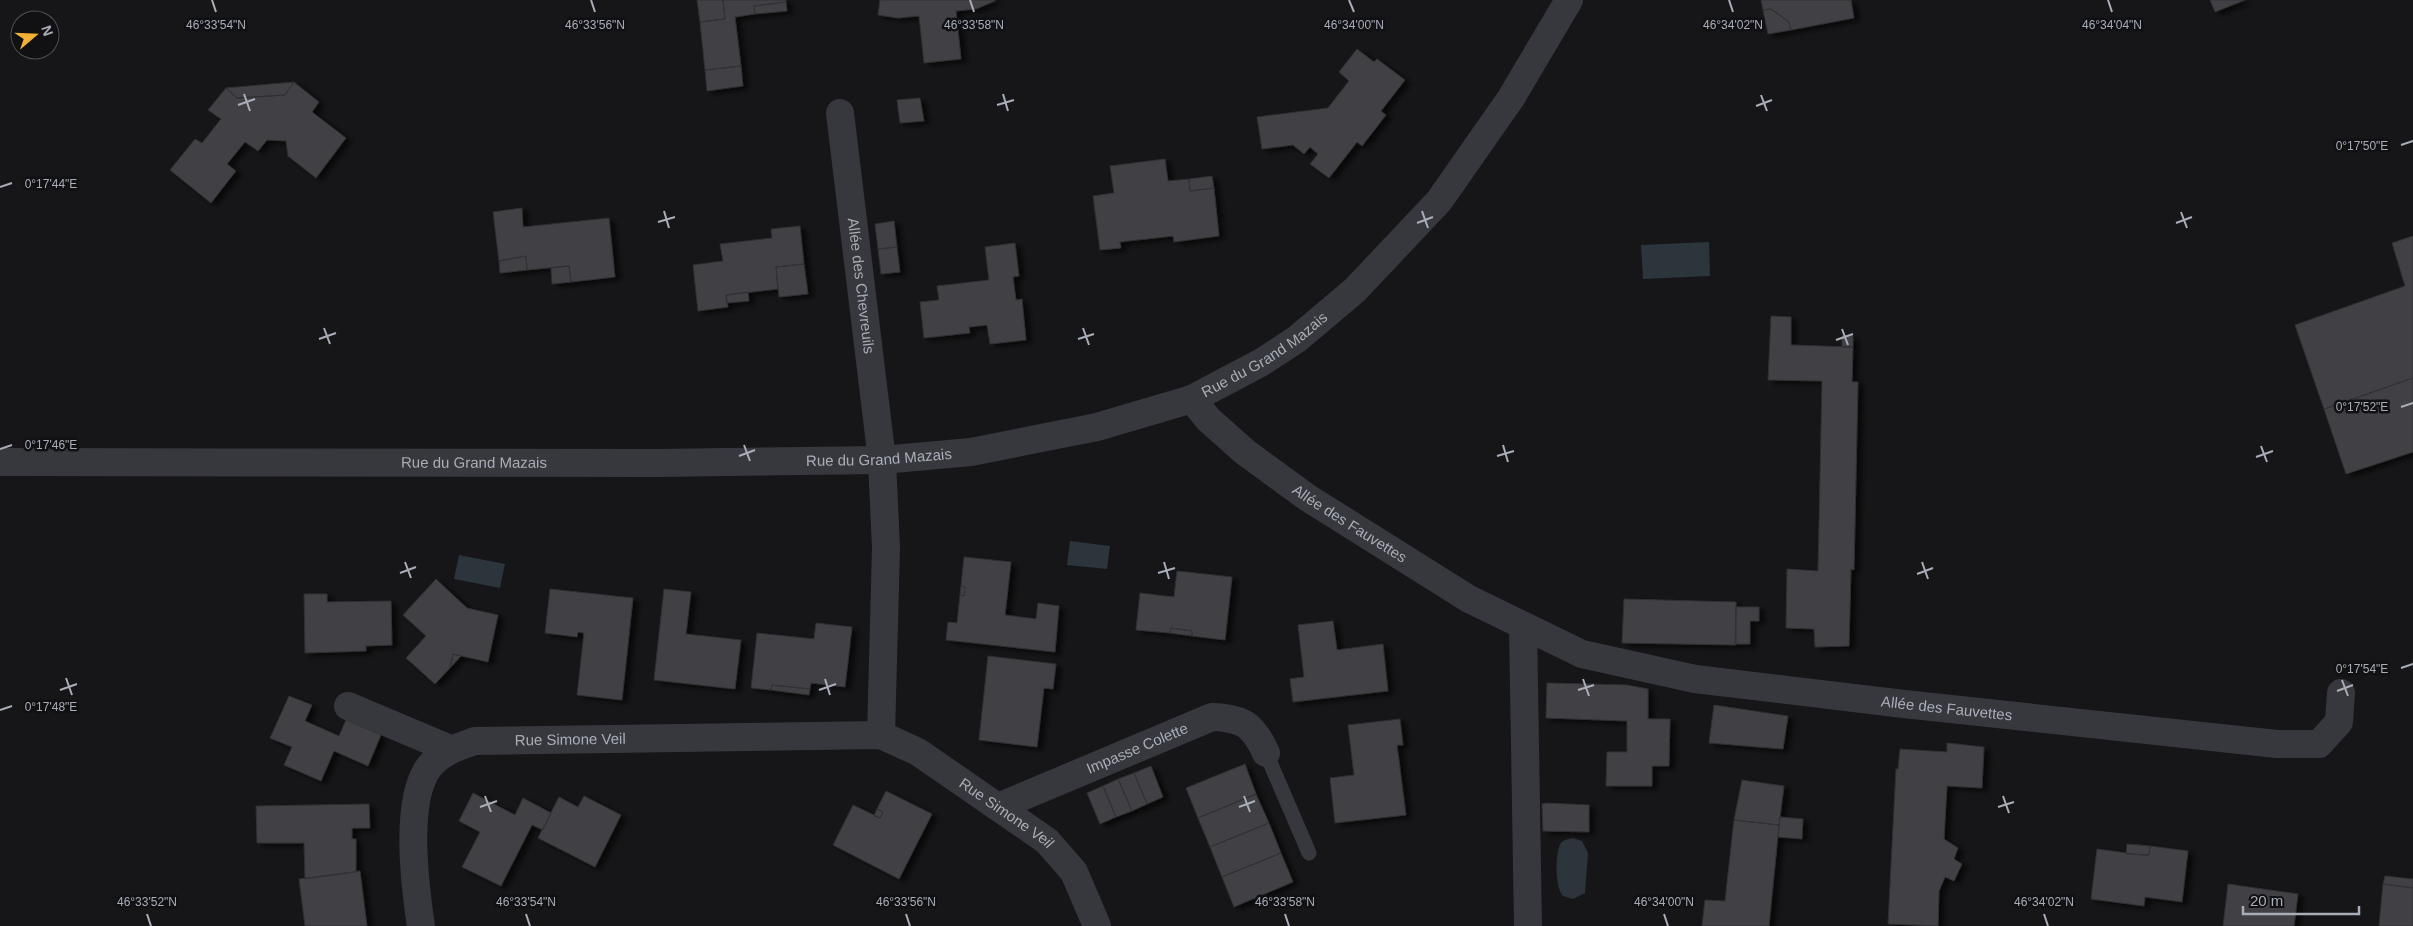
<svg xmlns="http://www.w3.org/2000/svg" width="2413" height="926" viewBox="0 0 2413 926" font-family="Helvetica,sans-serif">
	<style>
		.water { fill: #2c353c }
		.building { fill: #404145; stroke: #303034; filter: url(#shadow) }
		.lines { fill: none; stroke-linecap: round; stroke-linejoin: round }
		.service { stroke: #37383d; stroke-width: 15 }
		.minor { stroke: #37383d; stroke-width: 28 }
		.ticks { fill: none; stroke: #a8adb8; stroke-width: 2 }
		.labels { text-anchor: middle; stroke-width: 5; stroke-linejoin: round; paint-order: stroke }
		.street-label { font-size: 15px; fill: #a8adb8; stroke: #111113 }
		.ticks-label { font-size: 12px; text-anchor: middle; fill: #a8adb8; stroke: #111113; stroke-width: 5; stroke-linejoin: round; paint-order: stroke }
	</style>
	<defs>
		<filter id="shadow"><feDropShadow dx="5.5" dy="3" stdDeviation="2.5" flood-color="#0009"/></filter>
	</defs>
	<rect width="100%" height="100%" fill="#161618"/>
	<path class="water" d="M1709 242 1710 276 1643 279 1641 245Z
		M1070 541 1110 546 1107 569 1067 565Z
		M459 555 505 564 500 588 454 579Z
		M1573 838 1582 841 1588 853 1585 893 1573 899 1563 896C1555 888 1555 855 1560 845 1562 840 1568 839 1573 838Z"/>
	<path class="building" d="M697 0H723L725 19 700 22Z
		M723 0H786V2L754 6 755 14 735 17 741 66 705 70 700 22 725 19Z
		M880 0H995V1L976 9 956 11 961 59 924 63 919 16 898 18 878 15Z
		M1761 0H1851L1854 18 1791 30 1789 22 1771 9 1763 10Z
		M2210 0H2245L2215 12Z
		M786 2 787 11 755 14 754 6Z
		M1771 9 1789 22 1791 30 1768 34 1763 10Z
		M1357 49 1374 62 1377 59 1405 80 1381 111 1386 115 1362 146 1357 142 1329 178 1310 164 1318 154 1310 147 1304 154 1293 145 1262 149 1257 117 1328 108 1349 81 1339 72Z
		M741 66 743 86 707 91 705 70Z
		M294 82 285 95 237 98 226 88Z
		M294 82 319 102 312 112 346 138 316 178 288 156 286 141 267 140 258 151 245 142 227 164 236 171 211 203 170 170 195 139 202 143 221 119 208 110 226 88 237 98 285 95Z
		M920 98 924 121 900 123 897 100Z
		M1165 159 1168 181 1189 179 1190 191 1214 188 1219 236 1174 242 1173 236 1120 242 1121 248 1100 250 1093 196 1114 193 1110 166Z
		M1212 176 1214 188 1190 191 1189 179Z
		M522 208 523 227 609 218 615 277 571 282 569 266 527 270 526 256 499 261 493 212Z
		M894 221 897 247 878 249 875 224Z
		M800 226 804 264 776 267 778 289 726 295 728 307 698 311 693 265 723 261 720 244 772 238 771 229Z
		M2413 236V378L2324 409 2295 325 2405 286 2392 243Z
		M1015 243 1019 276 1013 277 1016 300 1022 299 1026 340 990 344 987 325 969 327 970 333 924 338 920 302 939 300 937 286 989 280 985 247Z
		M897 247 900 272 881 274 878 249Z
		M526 256 527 270 500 273 499 261Z
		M804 264 808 294 779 297 776 267Z
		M569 266 571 282 552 284 551 268Z
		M748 292 749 301 727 303 726 295Z
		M1771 316 1791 317V345L1853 347 1852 382H1858L1854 570 1851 569 1849 646 1815 647 1814 629 1786 628 1787 569 1818 571 1822 381 1768 380Z
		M1842 336H1853V347H1842Z
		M2413 378V452L2346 474 2324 409Z
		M964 557 1011 562 1005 615 1036 619 1038 603 1059 606 1055 652 946 640 948 622 957 623 960 595 964 596 965 587 961 586Z
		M1177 571 1232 577 1225 640 1192 636V631L1171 628 1170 633 1136 630 1140 593 1174 597Z
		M436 579 467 608 498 615 488 662 453 654 450 668 435 684 406 658 426 636 403 615Z
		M961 586 965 587 964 596 960 595Z
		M550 589 633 598 622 700 577 695 584 633 578 632 577 637 545 633Z
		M664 589 691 592 686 634 741 640 735 689 654 680Z
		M304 594H327V602L391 601 392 645 366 646V651L305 653Z
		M1624 599 1736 602V645L1622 643Z
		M1736 607H1759V621H1750V644H1735Z
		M1333 621 1337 650 1383 644 1388 691 1293 702 1290 679 1304 677 1298 625Z
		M816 623 852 627 845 687 811 683 810 689 772 685 771 690 751 688 757 633 814 639Z
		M1171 628 1192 631V636L1170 633Z
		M453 654 461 656 450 668Z
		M988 656 1056 664 1053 689 1044 688 1037 747 979 740Z
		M1547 683 1627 685 1648 689V719H1670L1669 766H1652V786H1606L1607 752H1627V721L1546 718Z
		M772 685 810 689 809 695 771 690Z
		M289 696 312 705 305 721 339 736 346 720 381 735 368 766 334 751 321 781 284 765 292 747 270 738Z
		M1714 705 1788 716 1783 749 1709 743Z
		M1400 719 1403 745H1397L1406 815 1335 823 1330 778 1354 775 1348 725Z
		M1947 743 1984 747 1982 788 1947 786 1944 839 1958 848 1954 859 1962 864 1954 881 1945 877 1939 891 1938 926 1888 924 1896 769H1898L1900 749 1947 752Z
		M1245 764 1256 794 1198 818 1186 788Z
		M1151 766 1163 797 1147 804 1134 773Z
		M1134 773 1147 804 1132 811 1118 779Z
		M1118 779 1132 811 1116 817 1103 786Z
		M1742 780 1784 786 1779 825 1734 820Z
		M1103 786 1116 817 1100 824 1087 793Z
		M886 791 932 814 899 879 833 845 853 805 880 818 883 812 877 809Z
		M473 793 515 815 523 798 551 813 543 830 532 825 501 886 462 867 480 832 459 821Z
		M1256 794 1269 823 1210 847 1198 818Z
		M584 796 621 815 595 867 538 838 559 797 578 807Z
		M1546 803 1589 805V832L1543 831 1542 804Z
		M369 804 370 828H352V839H356V872L305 879 304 843H257L256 806Z
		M877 809 883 812 880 818 874 816Z
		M1780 817 1803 819 1802 839 1778 837Z
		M1734 820 1779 825 1769 926H1702L1705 900 1725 901Z
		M1269 823 1281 853 1222 877 1210 847Z
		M2127 844 2150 846 2149 855 2126 854Z
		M2150 846 2188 851 2182 902 2145 897 2144 906 2091 899 2097 849 2141 855H2149Z
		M1281 853 1293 882 1234 907 1222 877Z
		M360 871 367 926H305L299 879Z
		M2385 876 2413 879V888L2383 884Z
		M2228 884 2298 894 2294 926H2223Z
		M2383 884 2413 888V926H2379Z"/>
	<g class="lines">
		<path class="service" d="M1266 753 1309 853"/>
		<g class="minor">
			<path id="s1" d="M840 113 882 460 886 548 881 735"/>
			<path id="s2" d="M1192 399 1208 419 1245 452 1308 498 1469 599 1582 654 1695 679 1904 704 2277 744H2319L2339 722 2341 693"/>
			<path id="s3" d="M0 462 656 463 882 460 971 452 1097 427 1192 399 1262 362 1297 339 1355 290 1439 201 1511 98 1569 0"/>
			<path d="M1523 626 1528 926"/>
			<path d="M348 706 450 749"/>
			<path id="s4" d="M998 807 1212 717C1242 718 1253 724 1266 753"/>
			<path id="s5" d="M421 926C415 886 404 801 429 767 441 752 458 747 475 741L881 735 918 752 1047 841 1074 872 1097 926"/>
		</g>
	</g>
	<path class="ticks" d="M212 0 216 12M591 0 595 12M970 0 974 12M1349 0 1354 12M1729 0 1733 12M2108 0 2112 12M244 94 250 111M1003 94 1008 111M1761 95 1767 111M238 105 255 99M997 105 1014 100M1756 106 1772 100M2401 145 2413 141M0 187 12 183M664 211 669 228M1422 211 1428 228M2181 212 2187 228M658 222 675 217M1417 223 1433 217M2176 223 2192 217M324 328 330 344M1083 328 1089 345M1842 329 1848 345M319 339 336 333M1078 339 1094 334M1836 340 1853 334M2401 407 2413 403M744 445 750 461M1503 445 1508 462M2261 446 2267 462M0 449 12 445M739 456 755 450M1497 456 1514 451M2256 457 2273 451M405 562 411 578M1164 562 1169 579M1922 562 1928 579M400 573 416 567M1158 573 1175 568M1917 574 1933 568M2401 668 2413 664M66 678 72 695M825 679 830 695M1583 679 1589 696M2342 680 2348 696M60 690 77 684M819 690 836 684M1578 690 1594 685M2337 691 2353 685M0 710 12 706M485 796 491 812M1244 796 1250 812M2003 796 2009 813M480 807 497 801M1239 807 1255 801M1998 807 2014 802M147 914 151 926M526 914 530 926M906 914 910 926M1285 914 1289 926M1664 914 1668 926M2044 914 2048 926"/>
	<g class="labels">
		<g class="street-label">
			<text dy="5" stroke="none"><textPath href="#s1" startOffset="174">Allée des Chevreuils</textPath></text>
			<text dy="5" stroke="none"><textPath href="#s3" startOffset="1284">Rue du Grand Mazais</textPath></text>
			<text dy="5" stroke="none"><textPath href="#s3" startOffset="879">Rue du Grand Mazais</textPath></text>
			<text dy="5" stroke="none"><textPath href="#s3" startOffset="474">Rue du Grand Mazais</textPath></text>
			<text dy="5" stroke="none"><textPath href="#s2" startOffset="202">Allée des Fauvettes</textPath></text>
			<text dy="5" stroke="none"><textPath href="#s2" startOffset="838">Allée des Fauvettes</textPath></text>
			<text dy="5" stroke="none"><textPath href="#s5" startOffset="311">Rue Simone Veil</textPath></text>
			<text dy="5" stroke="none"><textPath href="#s4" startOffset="151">Impasse Colette</textPath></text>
			<text dy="5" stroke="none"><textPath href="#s5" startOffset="770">Rue Simone Veil</textPath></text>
		</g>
	</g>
	<g class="ticks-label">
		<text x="216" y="29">46°33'54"N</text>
		<text x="595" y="29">46°33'56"N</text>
		<text x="974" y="29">46°33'58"N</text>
		<text x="2112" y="29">46°34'04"N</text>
		<text x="1354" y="29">46°34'00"N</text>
		<text x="1733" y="29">46°34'02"N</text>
		<text x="2362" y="150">0°17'50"E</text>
		<text x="51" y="188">0°17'44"E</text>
		<text x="2362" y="411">0°17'52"E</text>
		<text x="51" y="449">0°17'46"E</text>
		<text x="2362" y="673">0°17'54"E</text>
		<text x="51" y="711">0°17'48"E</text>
		<text x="147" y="906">46°33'52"N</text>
		<text x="526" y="906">46°33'54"N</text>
		<text x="906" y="906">46°33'56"N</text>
		<text x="1285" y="906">46°33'58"N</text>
		<text x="1664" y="906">46°34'00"N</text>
		<text x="2044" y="906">46°34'02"N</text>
	</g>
	<g transform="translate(35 35) rotate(71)"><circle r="24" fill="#111113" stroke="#4d4f55"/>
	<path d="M0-4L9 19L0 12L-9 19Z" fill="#f2b134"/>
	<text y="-8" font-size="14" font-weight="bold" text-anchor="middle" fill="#a8adb8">N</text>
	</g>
	<path d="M2243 906v8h116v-8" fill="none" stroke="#a8adb8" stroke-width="2.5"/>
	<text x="2250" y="906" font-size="15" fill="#a8adb8" stroke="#111113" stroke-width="4" paint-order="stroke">20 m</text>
</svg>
